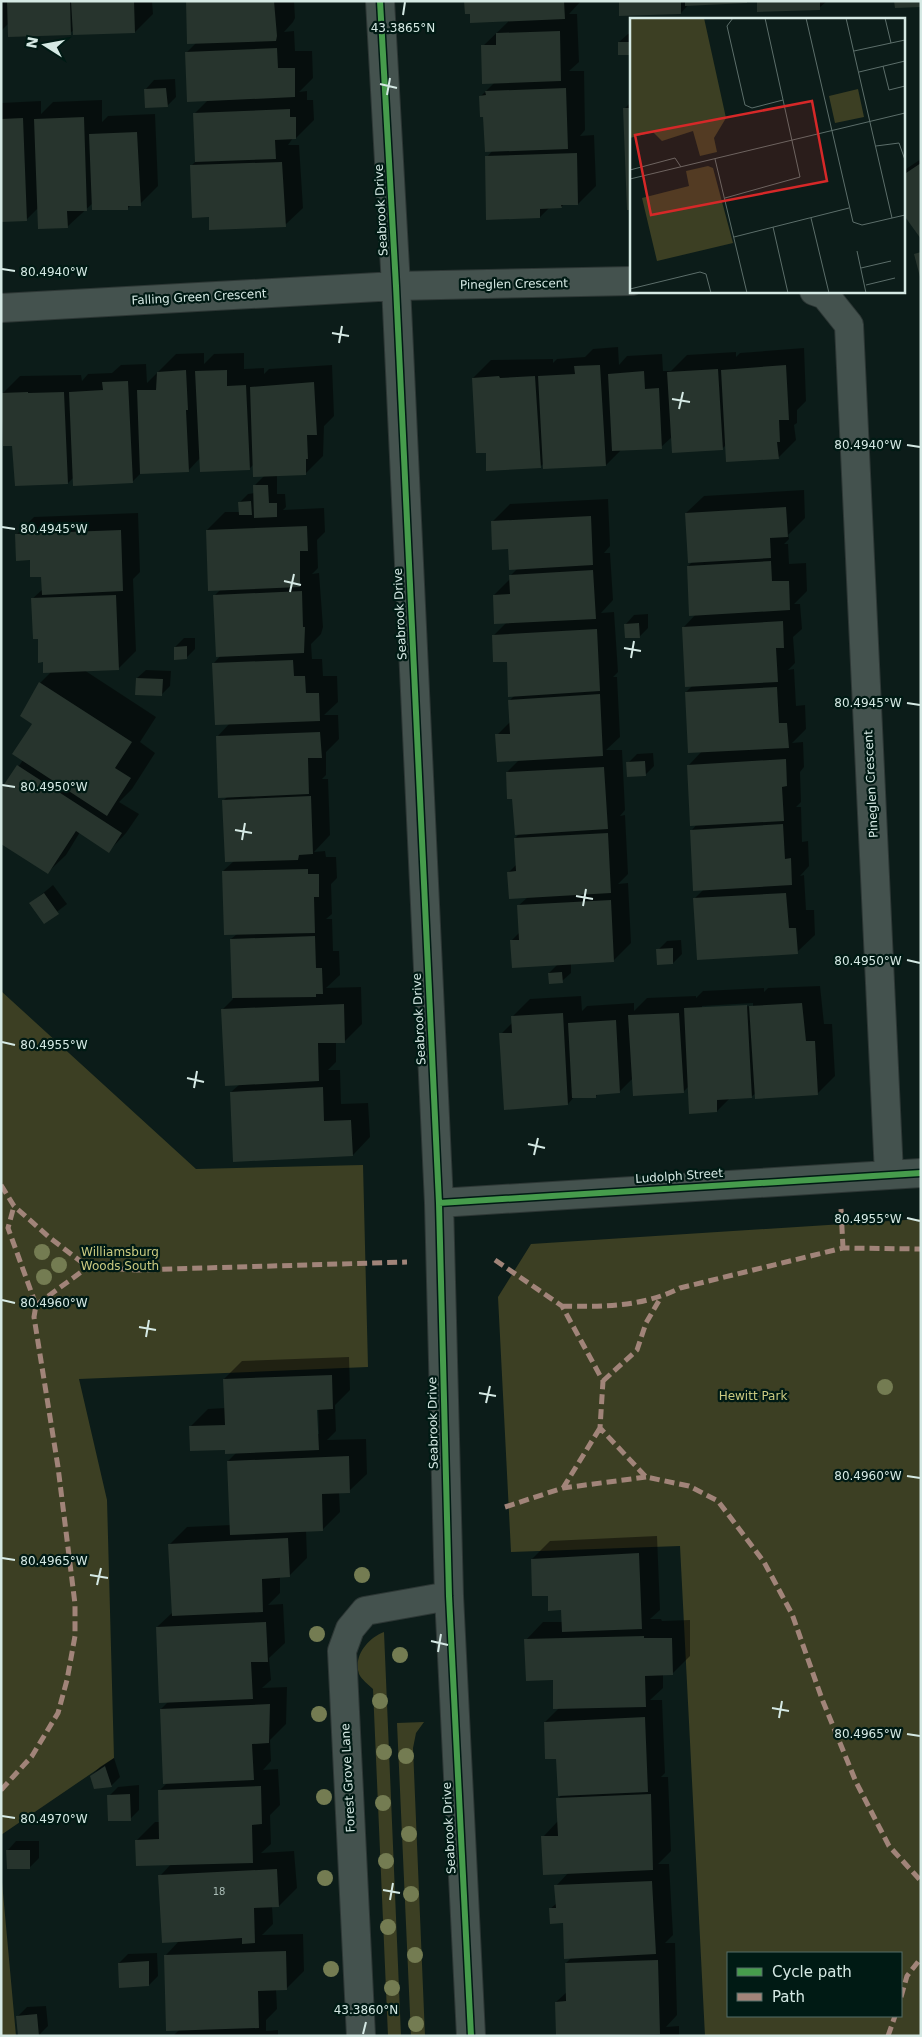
<svg xmlns="http://www.w3.org/2000/svg" width="922" height="2037" viewBox="0 0 922 2037" font-family="'DejaVu Sans',sans-serif">
	<style>
		.green { fill: #3c3f23; fill-rule: evenodd }
		.shadow { fill: #0007; fill-rule: evenodd }
		.building { fill: #27342d }
		.lines { fill: none; stroke-linecap: round; stroke-linejoin: round }
		.street-casing { stroke: #2d3735; stroke-width: 30 }
		.street { stroke: #44524e; stroke-width: 28 }
		.quiet { stroke: #a18479; stroke-width: 5; stroke-dasharray: 10 5; stroke-linecap: butt }
		.cycleway-casing { stroke: #001a14; stroke-width: 9 }
		.cycleway { stroke: #469c4c; stroke-width: 6 }
		.tree { fill: #747c52 }
		.ticks { fill: none; stroke: #d5e9e4; stroke-width: 2 }
		.labels { text-anchor: middle; stroke-width: 4.5; stroke-linejoin: round; paint-order: stroke }
		.number-label { font-size: 10px; fill: #aabcb6 }
		.street-label { font-size: 12px; fill: #d5e9e4; stroke: #001a14 }
		.park-label { font-size: 12px; fill: #caca80; stroke: #001a14 }
		.inset-road { fill: none; stroke: #5c6e6a; stroke-width: 1 }
		.view { fill: #d62828; fill-opacity: 0.15; stroke: #d62828; stroke-width: 2.5 }
		.inset-edge { fill: none; stroke: #d5e9e4; stroke-width: 2.5 }
		.ticks-label { font-size: 12px; text-anchor: middle; fill: #d5e9e4; stroke: #001a14; stroke-width: 4.5; stroke-linejoin: round; paint-order: stroke }
	</style>
	<rect width="100%" height="100%" fill="#0c1c19"/>
	<path class="green" d="M1 991 196 1169 363 1165 368 1367 79 1379 107 1500 114 1758 1 1835Z
		M921 1219V2036H705L680 1546 511 1552 498 1297 531 1244ZM901 1953V2016H728V1953Z
		M384 1632 401 2036H388L373 1689C368 1684 362 1680 359 1674 353 1656 368 1638 384 1632Z
		M424 1722 416 1733 413 1748 425 2036H411L397 1723Z
		M1 1871 16 2036H1Z"/>
	<path class="shadow" d="M1 1H152L153 14 135 32 74 30 70 33 9 23 1 31Z
		M187 1H294L295 18 293 22 284 32 294 31 295 51H312L313 78 299 92 307 91V100H313L314 120 296 138H293L288 145H299L303 208 285 225 210 216 191 166 196 161 195 113 208 100 186 53 196 43Z
		M465 1H581L569 14H577L579 62 569 71H584L585 130 580 136 594 135 596 186 578 204H564L561 207H550L540 217 487 157 492 151 481 96 495 82 483 46 510 20 471 13Z
		M620 1H747L689 4 681 13Z
		M758 1H827L819 8Z
		M631 33V53L619 42 628 34Z
		M175 79 176 97 167 106 146 89 154 80Z
		M102 100V122L108 116 155 114 158 186 140 204 131 205 127 209 93 203 67 227 38 208 26 220 1 221V103L41 101V114L53 102Z
		M631 102V209L624 109Z
		M921 159V236L903 212V171Z
		M618 347 619 365 627 356 662 354 663 371H671L687 355 736 352V357L740 353 804 348 806 401 797 410V423L794 425 796 440 778 458 726 445 722 449 672 437 661 447 621 450 606 465 544 463 540 467 487 451 473 378 491 360 553 359V363L557 359 585 357 593 349Z
		M204 353V364L214 354 244 353V369L264 368V374L269 369 332 365 334 416 324 426 323 456 305 474 277 475V494H285L286 507 283 510 324 508 325 532 317 540 318 568 312 574 319 573 323 627 321 634 311 644 312 659H322L323 676H337L338 702 324 715H338L339 739 326 752V775L322 779H328L330 835 314 852 325 851 326 857H336L337 878 331 884 332 914 326 919H332L333 951H339L340 975 326 988 361 987 362 1024 344 1042H336V1062L328 1070H340L341 1104 368 1103 370 1137 353 1155 231 1092 240 1084 223 1009 233 999 231 939 237 934 223 871 234 861 224 800 228 796 217 737 230 723 214 663 221 655 215 595 220 590 207 530 225 512H240L239 503 248 494 255 493 254 486 265 475 254 464 249 469 200 458 188 471 141 473 132 482 74 477 68 483 13 445 2 394 20 376 81 375 82 381 88 374 112 373 121 365 146 364 147 383 176 354Z
		M804 490 805 518 788 535 789 539 784 544H788L789 564 806 563 807 591 794 604H800L802 629 793 637 795 663 788 670 794 669 796 706 805 705 806 729 792 743 803 742 804 767 800 772 801 802 796 807H801L802 842 808 841 809 866 800 876 804 875 806 910H814L815 935 797 952 694 899 704 889 692 830 697 824 689 765 702 751 686 692 693 685 683 628 696 614 688 566 693 561 686 513 704 496Z
		M608 499 610 546 604 553H610L613 600 601 613 614 612 618 672 613 677H617L620 737 606 750H622L625 810 620 816 625 815 628 874 618 884 628 883 631 943 613 961 571 963V973L562 981 549 973 558 964 512 940 520 932 518 906 528 897 509 872 517 864 515 838 520 833 507 772 520 759 497 735 511 721 510 700 515 695 508 661 493 636 507 622 494 595 511 578V575L518 568 509 548 492 522 510 504Z
		M138 513 140 572 133 579 136 651 118 669 84 670 156 717 140 742 155 753 132 789 119 802 139 814 126 833 109 851 80 832 66 855 48 872 1 792 23 760 34 723 40 683 52 671 44 661 32 599 43 589 42 576 16 535 34 517Z
		M648 614V628L639 637 626 624 634 615Z
		M184 638H195V649L186 658 175 647Z
		M146 670 171 671 170 686 161 695 137 678Z
		M653 753 654 766 645 775 628 763 637 754Z
		M53 885 67 904 44 922 31 903Z
		M681 940 682 954 673 963 658 950 667 941Z
		M820 986 824 1024H832L835 1076 817 1094 756 1093 751 1097 730 1098 717 1111 689 1086 683 1092 633 1078 619 1092 599 1093 596 1096 574 1097 568 1104 501 1034 513 1022 512 1017 530 999 581 996 582 1011 587 1006 634 1003V1011L647 998 696 996V998L703 991 764 988V992L768 988ZM753 1003V1006L702 1009V1006Z
		M349 1357 350 1390 335 1405 336 1431 327 1440 366 1439 367 1474 349 1491 339 1492 340 1512 322 1530H306L307 1558 289 1576H280V1593L268 1605 283 1604 285 1643 269 1658 271 1680 262 1688 287 1687 286 1724 270 1740 271 1761 263 1770 278 1769 280 1805 270 1815 271 1844 261 1853 294 1851 297 1888 279 1906H272L273 1924 262 1935 303 1934 304 1971 286 1989H276L277 2009 266 2020V2031L278 2030V2035L286 2036H173L180 2029 165 1956 180 1940 160 1876 172 1863 137 1840 155 1822H160L159 1791 167 1783 161 1709 169 1701 157 1627 173 1612 169 1545 187 1527 231 1525 228 1461 237 1452 227 1448 190 1427 208 1409 225 1408 224 1379 242 1361ZM316 1404H318L319 1434H317Z
		M657 1536 660 1610 650 1619H661L662 1621 690 1620V1656L672 1674H663V1688L650 1700H662L665 1773 661 1777H668L671 1851 658 1864H669L673 1935 665 1943H675L677 2015 666 2027 679 2026V2036H575L556 2002 567 1992 566 1963 572 1957 564 1922 550 1909 557 1903 556 1886 569 1872 543 1837 558 1821V1799L562 1794 558 1757 545 1722 559 1708 554 1679 526 1640 543 1622H562V1608L549 1595 532 1559 550 1541Z
		M114 1758 120 1777 111 1786 91 1776 100 1767Z
		M139 1785V1810L130 1819 109 1796 118 1787Z
		M16 1841H39V1858L30 1867 8 1850Z
		M157 1953 158 1976 149 1985 119 1963 128 1954Z
		M46 2006 48 2026 39 2035 18 2016 27 2007Z"/>
	<path class="building" d="M7 1H70L71 35 8 37Z
		M71 1H134L135 33 73 35Z
		M186 1H274L277 36 276 41 187 44Z
		M464 1H564L565 19 470 23V14H465Z
		M619 1H681V14L619 16Z
		M685 1H747V3L685 6Z
		M757 1H820V10L757 12Z
		M894 1H921V7L895 8Z
		M560 31 561 81 482 84 481 45H496V33Z
		M618 42H631V55H618Z
		M277 48 278 68H295V97L187 102 185 52Z
		M166 88 168 107 145 108 144 89Z
		M566 88 568 149 485 152 483 117H480L479 96 486 95 485 91Z
		M623 108H631V210H627Z
		M290 109V117H296V139L275 140 276 159 195 162 193 113Z
		M84 117 87 211H67L68 228 38 229 34 119Z
		M23 118 27 221 1 222V119Z
		M137 132 141 206H128V210H92L89 134Z
		M577 153 578 205H561L562 208 540 209V218L486 220 485 156Z
		M282 162 286 227 209 230V217L192 218 190 165Z
		M921 163V239L903 214V175Z
		M921 252V277H920L914 254Z
		M600 365 606 466 543 469 538 376 575 374 574 366Z
		M786 365 789 420H779L780 442H777L779 459 726 462 721 370Z
		M718 369 723 450 672 453 667 372Z
		M186 370 188 410H186L189 472 140 474 137 390H156L157 372Z
		M227 370V386L246 385 250 470 200 472 195 371Z
		M644 371 645 389 659 388 662 449 612 451 608 374Z
		M499 376 500 378 535 376 541 468 486 471V453H476L472 378Z
		M128 381 133 483 73 486 69 392 103 390 102 382Z
		M314 382 317 435H307L308 459H306V475L253 477 250 387Z
		M28 392V393L64 392 68 484 15 486 12 446H3L1 393Z
		M253 485H268L269 503H277V517L254 518Z
		M251 501 252 515H239L238 502Z
		M786 507 788 537 770 538 771 558 688 563 685 513Z
		M591 516 593 565 509 570 508 549 492 550 491 521Z
		M307 526 308 551H300V587L208 591 206 530Z
		M121 530 123 591 42 595 41 577H30V560L16 561 15 534Z
		M771 561 772 581H789L790 610 689 616 687 566Z
		M593 570 596 619 494 624 493 595 510 594 509 575Z
		M302 591 303 627H305L304 653 216 657 213 595Z
		M116 595 119 670 43 673V662L38 663V639H33L31 598Z
		M783 621 784 648H776L778 682 685 687 682 627Z
		M639 623 640 638H625L624 624Z
		M597 629 600 691 508 697 507 662H493L492 635Z
		M187 646V659L174 660V647Z
		M293 660 294 676H305L306 693H319L320 721 215 725 212 663Z
		M136 678 163 679 162 696 135 695Z
		M39 682 132 742 115 768 131 778 107 816 12 754 32 724 20 716Z
		M777 687 779 723H787L789 748 688 753 685 692Z
		M600 694 603 756 497 762 495 734H510L508 700Z
		M320 732 322 758H308L309 794 218 798 216 736Z
		M786 759 787 786 782 787 784 821 690 826 687 765Z
		M645 761 646 776 627 777 626 762Z
		M17 765 122 833 109 853 76 831 48 874 1 844V789Z
		M604 767 608 829 515 835 512 799H507L506 772Z
		M311 796 313 854 299 855 298 860 225 862 222 800Z
		M783 824 785 859 791 858 792 885 693 891 690 830Z
		M608 833 611 893 509 899 507 872 516 871 514 838Z
		M308 869V874H319V897H314L315 933 224 935 222 871Z
		M44 893 59 914 44 924 29 903Z
		M786 893 789 928H796L798 954 697 960 693 898Z
		M611 900 614 962 512 968 510 940H519L517 905Z
		M315 936 316 968H322L323 994H316V997L232 998 230 939Z
		M673 948V964L657 965 656 949Z
		M562 972 563 983 549 984 548 973Z
		M802 1003 806 1041H815L818 1095 755 1099 749 1006Z
		M344 1004 345 1043H318L319 1081 225 1086 221 1009Z
		M747 1005 752 1098 717 1100V1112L689 1114 684 1008Z
		M563 1013 568 1105 504 1110 499 1033H512L511 1016Z
		M679 1013 684 1093 633 1096 628 1015Z
		M616 1020 620 1093 596 1095V1098H572L568 1023Z
		M323 1087 324 1121 351 1120 353 1156 233 1162 230 1092Z
		M332 1375 333 1409 317 1410 319 1450 225 1454V1450L190 1451 189 1426 225 1425 223 1379Z
		M349 1456 350 1493 322 1494 323 1531 230 1535 227 1461Z
		M288 1538 290 1577 262 1579 263 1612 172 1616 168 1544Z
		M639 1553 642 1629 562 1632 561 1610 548 1611V1596H532L531 1559Z
		M266 1622 268 1662H251L253 1699 159 1703 156 1627Z
		M644 1636V1638H672L673 1675 645 1676 646 1707 553 1709V1680L526 1681 524 1639Z
		M270 1704 269 1743 252 1744 254 1780 163 1784 160 1709Z
		M645 1717 648 1792 558 1796 556 1759H545L544 1722Z
		M105 1766 112 1787 94 1789 90 1776Z
		M261 1786 262 1824 252 1825 253 1863 136 1866 135 1840 159 1839 158 1790Z
		M130 1794 131 1821H108L107 1795Z
		M651 1794 653 1870 543 1875 541 1836H558L556 1798Z
		M6 1850H30V1869H7Z
		M277 1869 279 1907 254 1908 255 1943 242 1944V1938L162 1943 158 1875Z
		M652 1881 656 1954 564 1959 563 1923 550 1924 549 1908H556L554 1885Z
		M286 1951 287 1990 258 1991 259 2028 166 2031 164 1955Z
		M658 1960 660 2034 556 2036 555 2002 566 2001 565 1963Z
		M149 1961V1986L119 1988 118 1963Z
		M37 2014 39 2036H18L16 2016Z"/>
	<g class="lines">
		<defs>
			<path id="street" d="M380 1 396 286 439 1203 449 1596 471 2036
				M814 291 825 295 849 325 889 1174
				M1 308 396 286 631 281
				M439 1203 921 1173
				M361 2036 342 1651 350 1629 365 1611 449 1596"/>
		</defs>
		<use href="#street" class="street-casing"/>
		<use href="#street" class="street"/>
		<path class="quiet" d="M1 1185 14 1206 50 1238 88 1267 137 1270 407 1262
			M841 1209 843 1248
			M495 1260 562 1306 603 1381 600 1428 646 1477 689 1486 718 1501 764 1562 792 1614 822 1699 856 1782 889 1846 921 1881
			M36 1305 88 1267
			M562 1306C603 1307 642 1307 680 1288L843 1248 921 1249
			M603 1381 637 1350 646 1323 661 1297
			M563 1488 600 1428
			M505 1507 563 1488 646 1477
			M1 1790 32 1756 58 1713 67 1680 75 1636V1604L58 1467 34 1317 36 1305 8 1228 14 1206
			M901 1997 907 1976 921 1958
			M888 2036 895 2016"/>
		<defs>
			<path id="cycleway" d="M380 1 396 286 439 1203 449 1596 471 2036
				M439 1203 921 1173"/>
		</defs>
		<use href="#cycleway" class="cycleway-casing"/>
		<use href="#cycleway" class="cycleway"/>
	</g>
	<g class="tree">
		<circle cx="42" cy="1252" r="8"/>
		<circle cx="59" cy="1265" r="8"/>
		<circle cx="44" cy="1277" r="8"/>
		<circle cx="885" cy="1387" r="8"/>
		<circle cx="362" cy="1575" r="8"/>
		<circle cx="317" cy="1634" r="8"/>
		<circle cx="400" cy="1655" r="8"/>
		<circle cx="380" cy="1701" r="8"/>
		<circle cx="319" cy="1714" r="8"/>
		<circle cx="384" cy="1752" r="8"/>
		<circle cx="406" cy="1756" r="8"/>
		<circle cx="324" cy="1797" r="8"/>
		<circle cx="383" cy="1803" r="8"/>
		<circle cx="409" cy="1834" r="8"/>
		<circle cx="386" cy="1861" r="8"/>
		<circle cx="325" cy="1878" r="8"/>
		<circle cx="411" cy="1894" r="8"/>
		<circle cx="388" cy="1927" r="8"/>
		<circle cx="415" cy="1955" r="8"/>
		<circle cx="331" cy="1969" r="8"/>
		<circle cx="392" cy="1988" r="8"/>
		<circle cx="416" cy="2024" r="8"/>
	</g>
	<path class="ticks" d="M403 15 405 2M380 84 397 88M387 95 390 78M2 269 15 271M332 333 349 336M339 343 342 326M672 399 690 402M679 409 683 392M907 445 920 447M2 527 15 529M284 581 301 585M290 592 294 574M624 648 641 651M631 658 634 641M907 703 920 705M2 785 15 787M235 830 252 833M242 840 245 823M576 896 593 899M583 906 586 889M907 960 920 963M2 1042 15 1045M187 1078 204 1082M194 1088 197 1071M528 1144 545 1148M534 1155 538 1138M907 1218 920 1221M2 1300 15 1303M139 1327 156 1330M146 1337 149 1320M479 1393 496 1396M486 1403 490 1386M907 1476 920 1478M2 1558 15 1560M90 1575 108 1578M97 1585 101 1568M431 1641 448 1645M438 1652 441 1634M772 1708 789 1711M779 1718 782 1701M907 1734 920 1736M2 1816 15 1818M383 1890 400 1893M390 1900 393 1883M363 2034 366 2022"/>
	<g class="labels">
		<g class="number-label">
			<text x="219" y="1895">18</text>
		</g>
		<g class="street-label">
			<text transform="translate(381 210) rotate(-93)" y="4">Seabrook Drive</text>
			<text transform="translate(514 284) rotate(-1)" y="4">Pineglen Crescent</text>
			<text transform="translate(199 297) rotate(-3)" y="4">Falling Green Crescent</text>
			<text transform="translate(400 614) rotate(-93)" y="4">Seabrook Drive</text>
			<text transform="translate(871 784) rotate(-93)" y="4">Pineglen Crescent</text>
			<text transform="translate(419 1019) rotate(-93)" y="4">Seabrook Drive</text>
			<text transform="translate(679 1176) rotate(-4)" y="4">Ludolph Street</text>
			<text transform="translate(433 1423) rotate(-91)" y="4">Seabrook Drive</text>
			<text transform="translate(348 1778) rotate(-93)" y="4">Forest Grove Lane</text>
			<text transform="translate(449 1828) rotate(-93)" y="4">Seabrook Drive</text>
		</g>
		<g class="park-label">
			<text x="120" y="1256">Williamsburg<tspan x="120" dy="14">Woods South</tspan></text>
			<text x="753" y="1400">Hewitt Park</text>
		</g>
	</g>
	<g transform="translate(630 18)">
		<rect width="275" height="275" fill="#0c1c19"/>
		<path d="M0 0H74L96 100 84 120 87 134 70 138 63 113 32 123 23 114 0 120ZM228 71 234 99 205 105 199 78ZM78 148 83 150 103 225 27 243 12 180 59 168 56 153Z" fill="#3c3f23"/>
		<path class="inset-road" d="M103 0 97 8 115 87 122 90 153 82M176 0 223 204 232 207 275 197M216 0 262 200M255 0 261 25M224 33 275 22M253 48 259 72 275 68M229 54 275 43M246 128 269 125 275 142M85 141 117 275M0 152 45 140 51 149M0 161 275 95M95 180 170 159 135 0M181 200 199 275M143 209 158 275M104 219 219 190M227 233 236 275M231 250 261 243M236 267 265 260M0 271 70 254 76 256 81 275"/>
		<path class="view" d="M182 83 197 163 21 197 5 117Z"/>
		<rect width="275" height="275" class="inset-edge"/>
	</g>
	<g class="ticks-label">
		<text x="403" y="32">43.3865°N</text>
		<text x="54" y="276">80.4940°W</text>
		<text x="868" y="449">80.4940°W</text>
		<text x="54" y="533">80.4945°W</text>
		<text x="868" y="707">80.4945°W</text>
		<text x="54" y="791">80.4950°W</text>
		<text x="868" y="965">80.4950°W</text>
		<text x="54" y="1049">80.4955°W</text>
		<text x="868" y="1223">80.4955°W</text>
		<text x="54" y="1307">80.4960°W</text>
		<text x="868" y="1480">80.4960°W</text>
		<text x="54" y="1565">80.4965°W</text>
		<text x="868" y="1738">80.4965°W</text>
		<text x="54" y="1823">80.4970°W</text>
		<text x="366" y="2014">43.3860°N</text>
	</g>
	<rect width="922" height="2037" fill="none" stroke="#d5e9e4" stroke-width="5"/>
	<rect x="727" y="1952" width="175" height="65" fill="#001a14" stroke="#556d67"/>
	<rect x="737" y="1968" width="25" height="8" fill="#469c4c" stroke="#556d67"/>
	<text x="772" y="1977" font-size="15" fill="#d5e9e4">Cycle path</text>
	<rect x="737" y="1993" width="25" height="8" fill="#a18479" stroke="#556d67"/>
	<text x="772" y="2002" font-size="15" fill="#d5e9e4">Path</text>
	<g transform="translate(45 45) rotate(281)" stroke="#001a14" stroke-width="4" paint-order="stroke">
	<path d="M0-4L9 19L0 12L-9 19Z" fill="#d5e9e4"/>
	<text y="-8" font-size="14" font-weight="bold" text-anchor="middle" fill="#d5e9e4">N</text>
	</g>
</svg>
